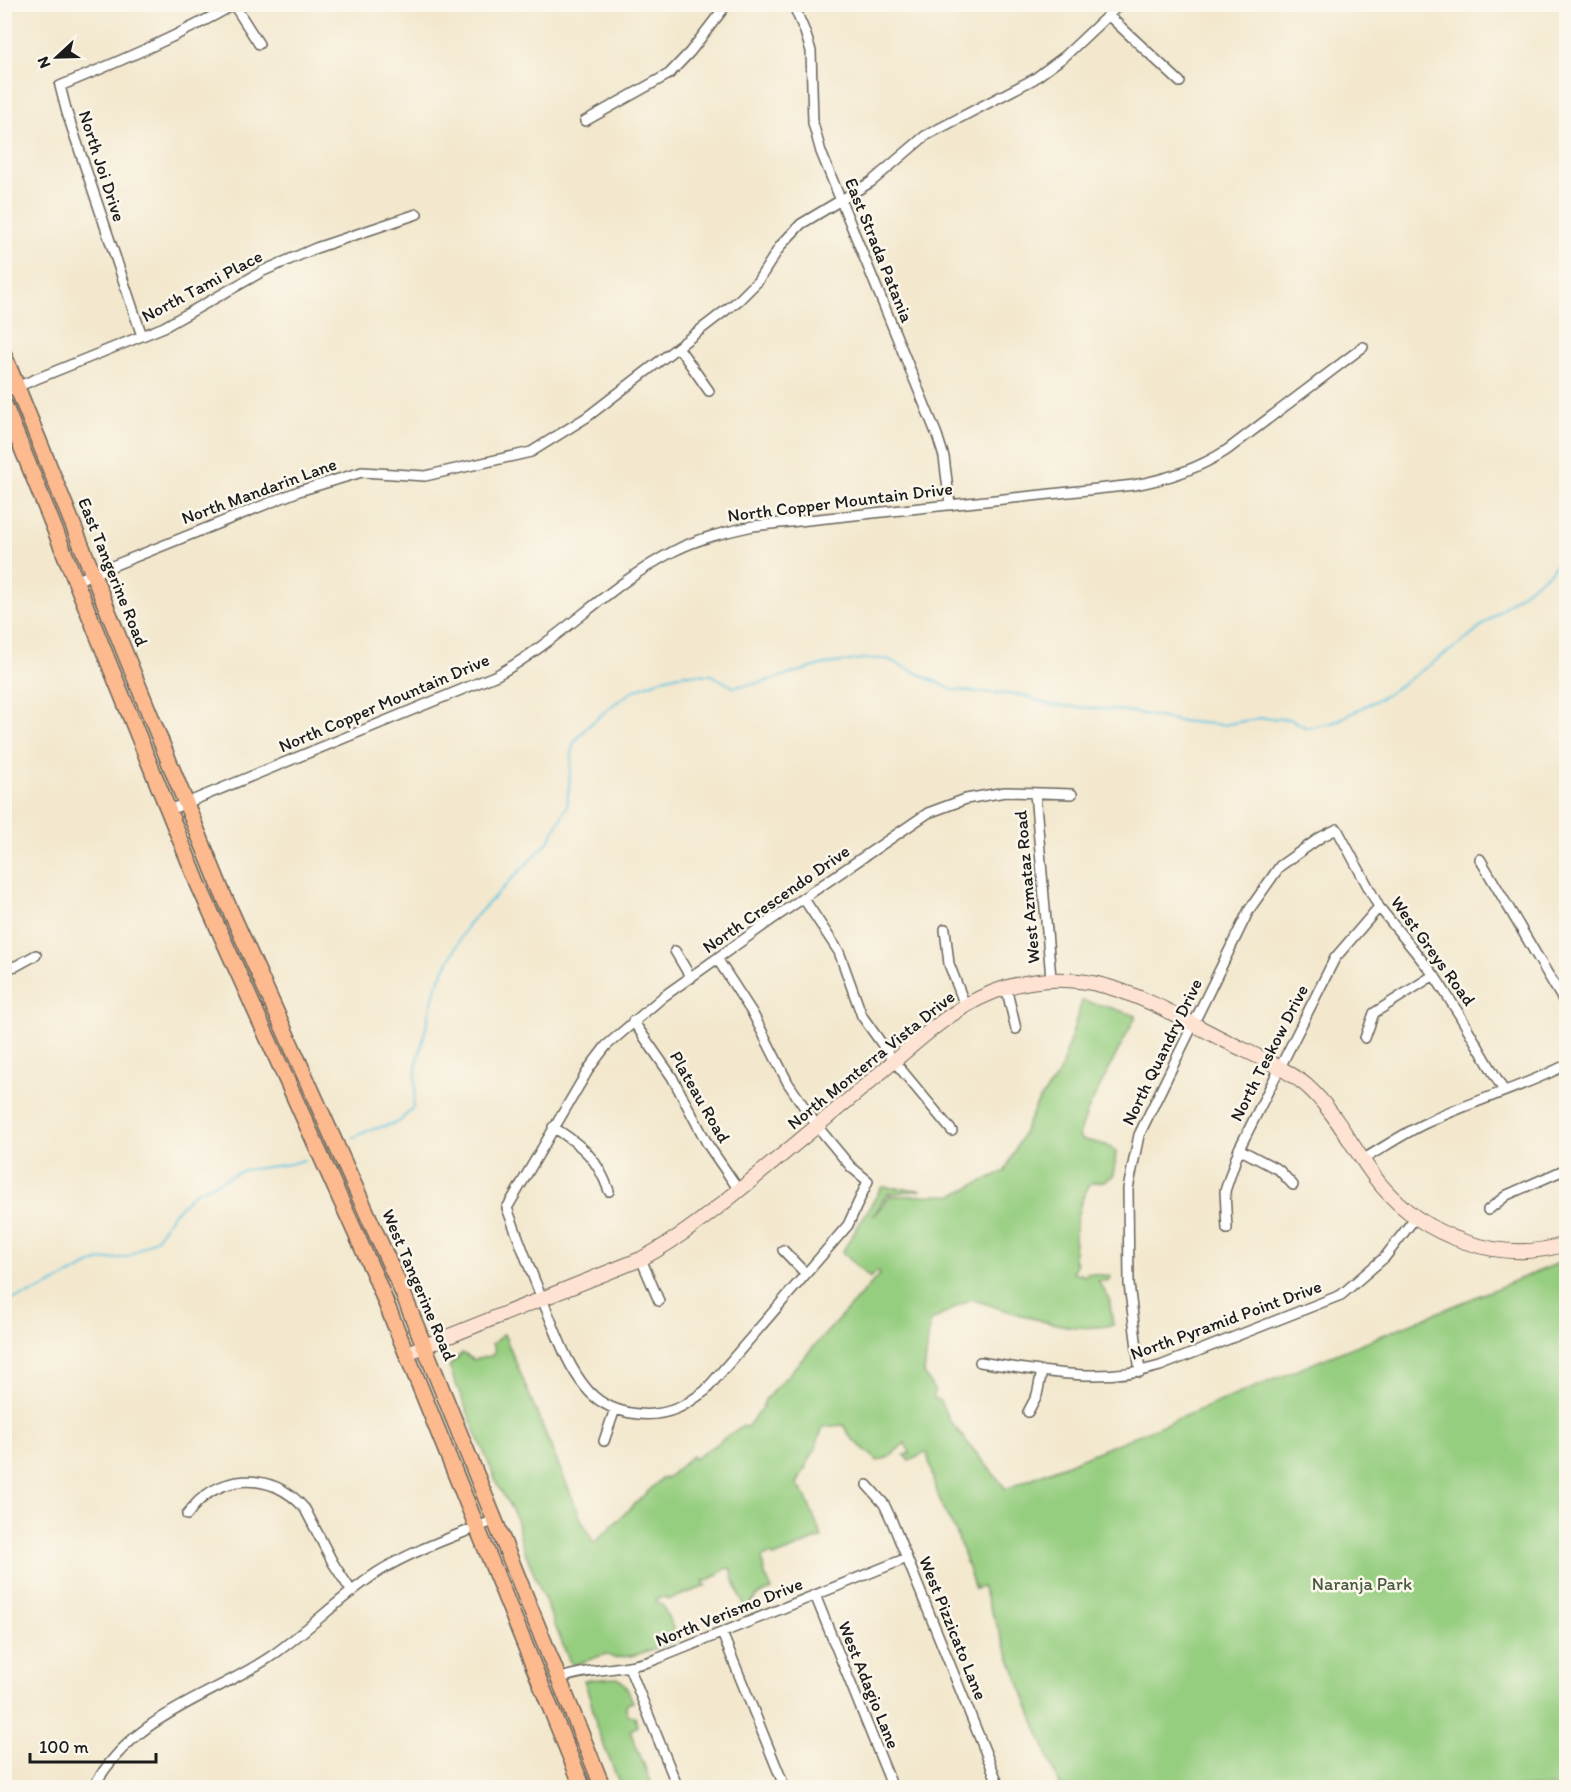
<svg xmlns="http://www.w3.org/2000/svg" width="1571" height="1792" viewBox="0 0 1571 1792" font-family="Itim,sans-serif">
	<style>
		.green { fill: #96ce80; stroke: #59754e; stroke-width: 1.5 }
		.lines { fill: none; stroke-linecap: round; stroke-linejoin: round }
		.stream { stroke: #62c4e1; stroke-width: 2 }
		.street-casing { stroke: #67635a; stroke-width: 12 }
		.secondary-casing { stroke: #67635a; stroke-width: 16 }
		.primary-casing { stroke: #67635a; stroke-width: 18 }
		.street { stroke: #fff; stroke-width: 9 }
		.secondary { stroke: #fee3d2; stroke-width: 14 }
		.primary { stroke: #fcba8e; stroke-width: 15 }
		.labels { text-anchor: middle; stroke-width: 5; stroke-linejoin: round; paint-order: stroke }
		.street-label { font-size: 18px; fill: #1c1c1c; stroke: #fbf7ec }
		.park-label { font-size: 18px; fill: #475a3f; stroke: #fbf7ec }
	</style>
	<rect width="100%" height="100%" fill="#fbf7ec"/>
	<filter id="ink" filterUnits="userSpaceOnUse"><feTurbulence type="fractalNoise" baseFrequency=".0167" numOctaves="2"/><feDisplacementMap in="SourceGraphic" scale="12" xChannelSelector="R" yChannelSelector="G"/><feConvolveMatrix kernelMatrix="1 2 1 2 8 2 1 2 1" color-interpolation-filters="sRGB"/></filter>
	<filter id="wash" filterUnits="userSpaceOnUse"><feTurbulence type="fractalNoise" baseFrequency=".008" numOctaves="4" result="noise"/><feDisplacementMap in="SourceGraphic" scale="24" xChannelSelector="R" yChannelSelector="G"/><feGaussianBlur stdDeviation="1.35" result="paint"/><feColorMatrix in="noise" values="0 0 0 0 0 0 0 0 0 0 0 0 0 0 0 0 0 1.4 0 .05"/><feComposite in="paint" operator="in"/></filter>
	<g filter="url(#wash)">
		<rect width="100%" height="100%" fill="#f3e8ce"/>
		<path class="green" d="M1082 1001 1109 1007 1136 1016 1087 1112 1079 1136 1081 1139 1106 1145 1116 1151 1114 1175 1105 1181 1091 1183C1074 1207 1075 1233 1074 1261L1077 1262 1073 1272 1086 1276 1087 1273 1109 1276 1110 1278 1107 1282 1100 1280 1098 1281 1109 1298 1113 1325C1065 1335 1015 1312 970 1299L930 1322 924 1373 935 1392 933 1398 940 1401 949 1420 1006 1489 1566 1260V1787H1060L982 1587 975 1589 956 1532 943 1509 934 1483 927 1452 909 1461 904 1455 910 1453 905 1443 889 1457 878 1461 852 1439 843 1425 823 1427 814 1451 797 1484 805 1495 822 1537 774 1557 771 1554 762 1557 764 1572 772 1590 758 1595 749 1606H744L733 1578 732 1569 727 1568 707 1581 703 1580 706 1586 669 1600 664 1597 657 1599 656 1601 663 1606 678 1640 636 1655 614 1658 606 1654 573 1665 569 1660 522 1544 515 1515 498 1486 449 1367 462 1353 474 1360 493 1355 495 1350 492 1344 504 1334 581 1519 594 1543 661 1479 667 1478 692 1456 694 1459 742 1426 747 1427 762 1408 765 1400 880 1274 878 1271 870 1278 842 1252 882 1187 922 1190 887 1194 873 1216 876 1214 889 1196 953 1195 1005 1171 1037 1104 1060 1072Z
			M618 1678 625 1684 633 1702 627 1704 626 1708 628 1715 635 1716 637 1726 630 1731 653 1787H621L597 1729 591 1701 584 1680Z"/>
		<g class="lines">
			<path class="stream" d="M354 1137 367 1131 399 1122 413 1107 415 1094 416 1068 436 986 468 924 549 841 567 806 573 744 587 727 613 705 633 691 662 679 684 674 712 675 733 687 760 683 821 665 863 659H887L953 690 1022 695 1051 705 1127 711 1179 721 1223 725 1260 718 1290 719 1307 728 1335 722 1388 694 1468 638 1508 604 1550 572 1566 551
				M4 1302 38 1291 97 1261 127 1257 156 1239 171 1216 194 1193 244 1170 290 1164 304 1160"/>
		</g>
	</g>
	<g filter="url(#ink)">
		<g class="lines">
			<defs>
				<path id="street" d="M793 4 805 32 811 51 813 123 821 152 937 435 944 457 950 505
					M234 5 259 44
					M1109 16 1180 82
					M585 121 669 74 690 52 727 4
					M142 336 67 113 60 86C120 61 179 36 235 4
					M678 347 709 391
					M4 392 164 327 263 271 316 248 417 214
					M75 581 299 491 362 472 425 476 531 452 587 417 739 300 758 281 781 245 801 224 871 182 925 136 1034 79 1065 56 1120 4
					M1035 793 1051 978
					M167 811 497 675C560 640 610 584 674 551 699 538 726 532 753 526L1134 485C1168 479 1198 469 1227 450L1363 347
					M1480 859 1566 1005
					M804 899 839 952 862 1016 894 1061 952 1131
					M945 929 949 964 965 1005
					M675 951 691 978
					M718 960 753 1014 788 1083 817 1126 851 1167 868 1181 848 1225 705 1391C696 1397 688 1404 678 1408 648 1421 607 1414 586 1388 567 1365 558 1337 547 1311 533 1277 520 1243 507 1208L590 1067 606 1046 664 996 774 918 928 813 966 799 1005 792 1072 794
					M4 968 16 966 36 955
					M1006 987 1016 1029
					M633 1021 672 1077 708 1145 739 1190
					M1365 1038 1374 1013 1434 975
					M553 1127C583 1146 597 1158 609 1191
					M1239 1149 1279 1170 1293 1185
					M1362 1160C1383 1148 1404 1133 1426 1123 1472 1101 1521 1088 1566 1065
					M1488 1210 1507 1195 1566 1169
					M1227 1229 1225 1191 1239 1149 1335 958 1379 907
					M783 1250 806 1274
					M641 1259 659 1301
					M980 1362C1039 1371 1101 1384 1160 1366L1341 1295 1385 1257 1415 1218
					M1140 1372 1129 1284 1128 1189 1139 1135 1249 910 1280 866 1321 837 1337 829 1379 907 1434 975 1459 1014 1504 1091
					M1028 1412 1037 1395 1042 1371
					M604 1441 615 1409
					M867 1485 884 1504 891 1519 1000 1788
					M187 1515C215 1473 272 1469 305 1509L333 1563 352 1592
					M815 1595 893 1788
					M722 1633 785 1788
					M629 1667 678 1788
					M559 1679C590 1667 623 1671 654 1660L907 1558
					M93 1788C133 1715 207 1699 270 1657 308 1631 340 1597 378 1572 413 1550 456 1536 495 1520"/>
				<path id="secondary" d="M407 1353 641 1259C684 1236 721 1205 759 1174 799 1141 839 1108 879 1074 918 1041 958 1001 1008 987 1093 963 1151 1003 1224 1040 1251 1054 1283 1066 1307 1086 1337 1113 1355 1153 1380 1184 1424 1237 1500 1265 1566 1244"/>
				<path id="primary" d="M4 355 222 892 402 1291 603 1788
					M4 404 199 886 375 1276 583 1788"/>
			</defs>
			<use href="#street" class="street-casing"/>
			<use href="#secondary" class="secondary-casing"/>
			<use href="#primary" class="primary-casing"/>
			<use href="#street" class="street"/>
			<use href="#secondary" class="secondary"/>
			<use href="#primary" class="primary"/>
		</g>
	</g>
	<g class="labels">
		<g class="street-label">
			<text transform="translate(102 166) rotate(72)" y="6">North Joi Drive</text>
			<text transform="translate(879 250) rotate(68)" y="6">East Strada Patania</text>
			<text transform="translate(202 286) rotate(-28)" y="6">North Tami Place</text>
			<text transform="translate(259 491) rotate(-20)" y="6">North Mandarin Lane</text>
			<text transform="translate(840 502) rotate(-7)" y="6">North Copper Mountain Drive</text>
			<text transform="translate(113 572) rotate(68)" y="6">East Tangerine Road</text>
			<text transform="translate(384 703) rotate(-23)" y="6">North Copper Mountain Drive</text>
			<text transform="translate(1027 887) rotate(-95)" y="6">West Azmataz Road</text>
			<text transform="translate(776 899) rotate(-35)" y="6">North Crescendo Drive</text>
			<text transform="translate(1433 951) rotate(54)" y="6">West Greys Road</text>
			<text transform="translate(1162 1052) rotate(-64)" y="6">North Quandry Drive</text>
			<text transform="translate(1269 1053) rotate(-63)" y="6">North Teskow Drive</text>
			<text transform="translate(871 1060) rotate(-39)" y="6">North Monterra Vista Drive</text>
			<text transform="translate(700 1097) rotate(60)" y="6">Plateau Road</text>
			<text transform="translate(419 1285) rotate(67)" y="6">West Tangerine Road</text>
			<text transform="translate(1226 1320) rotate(-20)" y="6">North Pyramid Point Drive</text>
			<text transform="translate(729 1612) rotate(-22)" y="6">North Verismo Drive</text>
			<text transform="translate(953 1628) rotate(68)" y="6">West Pizzicato Lane</text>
			<text transform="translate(869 1685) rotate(68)" y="6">West Adagio Lane</text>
		</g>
		<g class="park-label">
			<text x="1362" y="1590">Naranja Park</text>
		</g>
	</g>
	<rect width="1571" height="1792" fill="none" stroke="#fbf7ec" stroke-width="24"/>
	<g transform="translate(57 57) rotate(248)" stroke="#fbf7ec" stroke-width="4.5" paint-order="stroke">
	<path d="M0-4.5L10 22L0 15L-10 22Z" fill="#1c1c1c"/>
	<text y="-9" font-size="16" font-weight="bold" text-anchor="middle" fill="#1c1c1c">N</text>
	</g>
	<path d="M30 1753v9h126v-9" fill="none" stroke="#1c1c1c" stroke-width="3"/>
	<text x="39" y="1753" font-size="18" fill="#1c1c1c" stroke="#fbf7ec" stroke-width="4.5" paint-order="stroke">100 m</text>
</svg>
